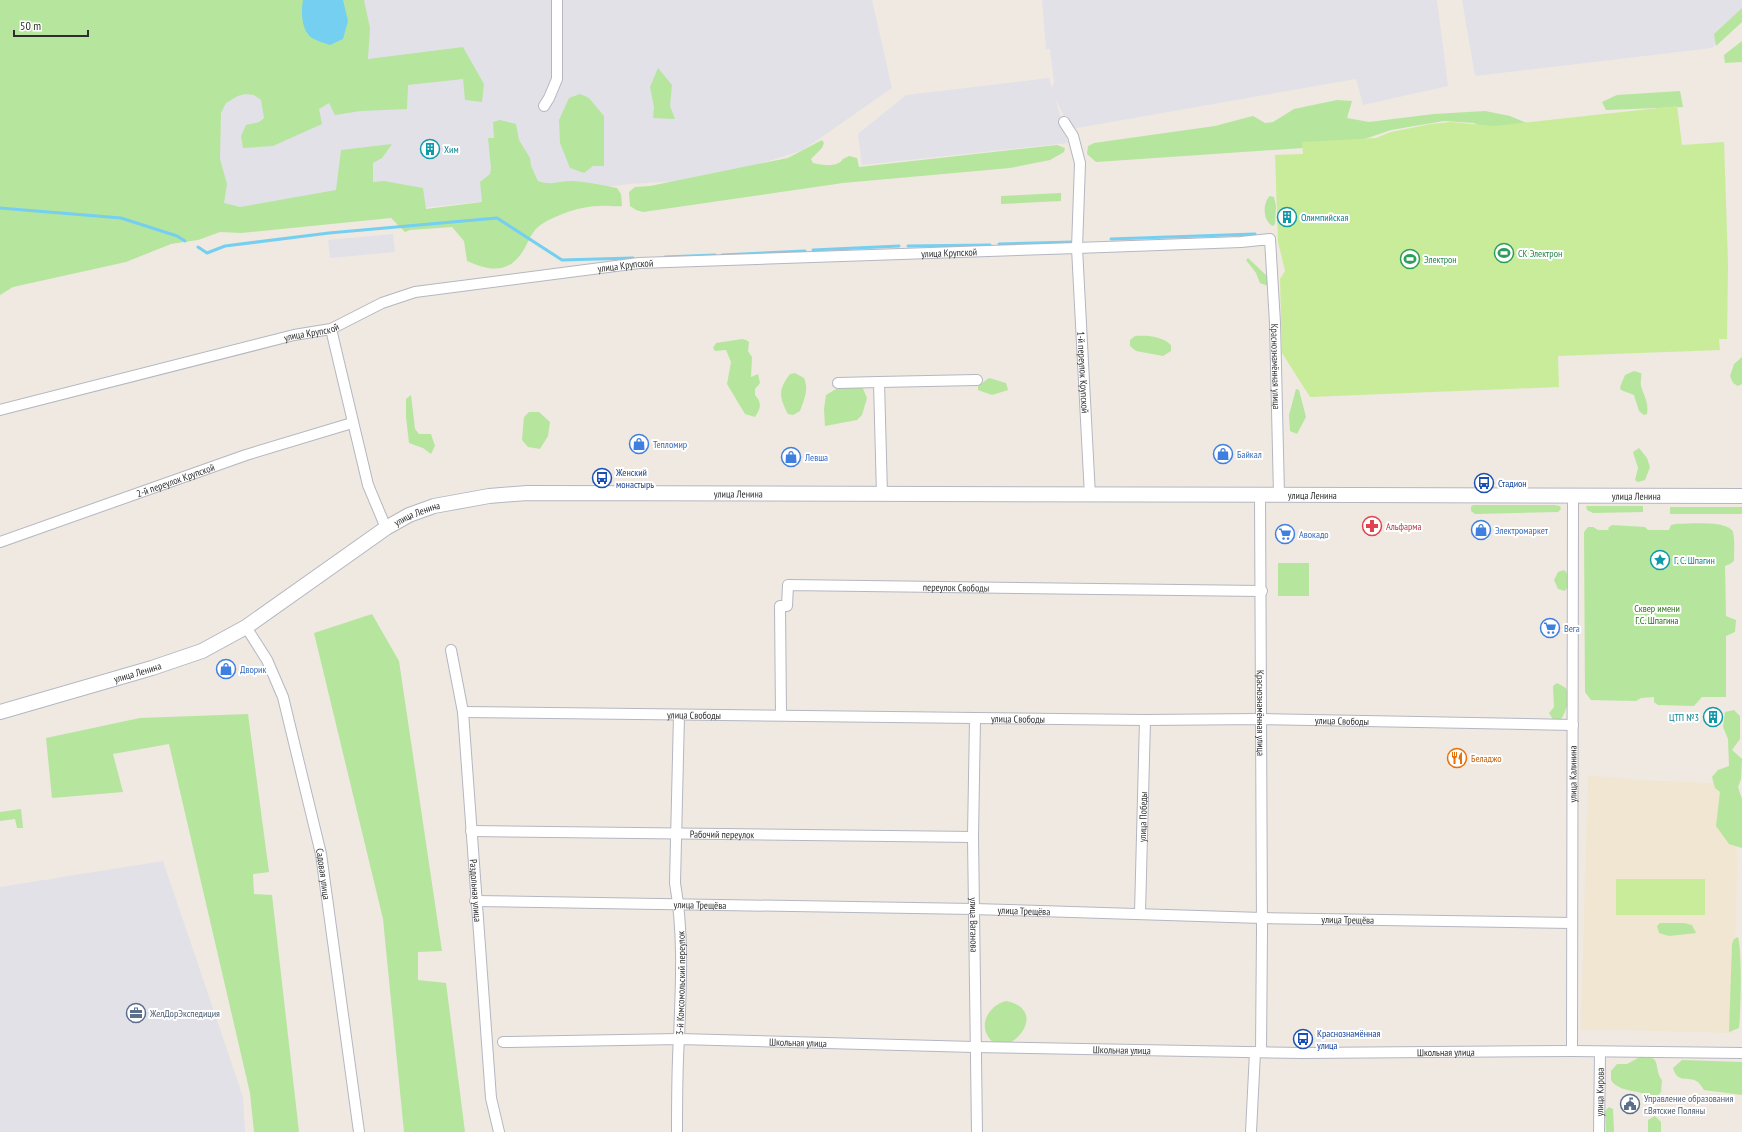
<svg xmlns="http://www.w3.org/2000/svg" width="1742" height="1132" viewBox="0 0 1742 1132" font-family="'PT Sans Narrow',sans-serif">
	<style>
		.industrial { fill: #e3e1e8 }
		.education { fill: #f0e6d1 }
		.green { fill: #b6e59e }
		.pitch { fill: #c9ec9a }
		.water { fill: #75cff0 }
		.lines { fill: none; stroke-linecap: round; stroke-linejoin: round }
		.stream { stroke: #75cff0; stroke-width: 3 }
		.street-casing { stroke: #b4b7c1; stroke-width: 12 }
		.secondary-casing { stroke: #b4b7c1; stroke-width: 16 }
		.street { stroke: #fff; stroke-width: 10 }
		.secondary { stroke: #fff; stroke-width: 14 }
		.labels { text-anchor: middle; stroke-width: 4; stroke-linejoin: round; paint-order: stroke }
		.culture-label { font-size: 10px; fill: #0d838f; stroke: #fff; text-anchor: start }
		.street-label { font-size: 10px; fill: #2e2e2e; stroke: #fff }
		.leisure-label { font-size: 10px; fill: #27864d; stroke: #fff; text-anchor: start }
		.shop-label { font-size: 10px; fill: #366cbe; stroke: #fff; text-anchor: start }
		.transit-label { font-size: 10px; fill: #164399; stroke: #fff; text-anchor: start }
		.health-label { font-size: 10px; fill: #be3a42; stroke: #fff; text-anchor: start }
		.park-label { font-size: 10px; fill: #2c6e1b; stroke: #fff }
		.food-label { font-size: 10px; fill: #c56008; stroke: #fff; text-anchor: start }
		.service-label { font-size: 10px; fill: #4e5e75; stroke: #fff; text-anchor: start }
	</style>
	<rect width="100%" height="100%" fill="#efe9e1"/>
	<path class="industrial" d="M363 0H872L892 88 803 150 750 167 697 180 630 184 497 200 211 230 199 79Z
		M1042 0H1437L1448 86 1363 105 1356 79 1071 129 1055 98 1068 143 862 165 858 134 906 95 1049 78 1052 88 1054 82 1050 49H1046Z
		M1462 0H1742V15L1712 48 1475 76Z
		M393 234 395 252 330 258 328 240Z
		M163 861 243 1097 245 1132H0V887Z"/>
	<path class="education" d="M1588 775 1635 780 1735 784 1737 869 1733 1033 1581 1029Z"/>
	<path class="green" d="M0 0H364L370 28 368 59 463 47 484 84 482 102 465 100 463 79 408 85 407 109 361 111 335 115 329 103 319 109 322 124 273 146 243 148 241 136 246 125 259 122 264 118 261 100 254 95 245 94 238 96 226 103 221 113 220 159 227 184 224 203 240 207 336 190 341 150 392 144 382 158 373 163V182L384 181 423 188 426 209 482 202 480 182 490 174 491 168 488 138H494L493 122 500 120 516 124 519 140 530 158 531 166 538 181C551 186 559 181 572 181 587 182 602 185 617 188L621 194 622 206C614 207 607 205 600 206 581 206 558 214 542 224 532 230 529 241 523 251 509 274 489 271 467 261L464 241 452 227 410 230 405 232 391 218 241 233 220 232 198 240 171 244 126 262 13 287 0 295Z
		M1742 8V22L1716 46 1714 34Z
		M1742 41V62L1725 63 1724 55Z
		M658 68 672 85 670 106 675 119 653 118 654 107 650 87Z
		M1680 91 1683 107 1606 110 1602 102 1617 95Z
		M580 94 589 98 604 116V166H593L584 173 570 168 560 143 559 120 569 98Z
		M1337 100 1352 101 1347 118 1369 122 1434 114 1485 111 1510 116 1534 126 1503 139 1474 123 1444 121 1391 130 1347 145 1096 162 1087 154 1088 146 1094 143 1215 126 1249 117 1253 116 1265 123 1273 122 1294 109Z
		M822 140 824 143 822 148 811 159 813 163C823 165 837 168 843 159L849 156 857 158 859 167 1057 145 1065 148 1064 152 1050 160 1010 168 843 183 643 212 636 210 630 206 629 192 635 187 650 186 788 158Z
		M1061 193V201L1001 204V196Z
		M1270 196 1274 197 1276 206 1275 224 1273 226C1263 222 1262 203 1270 196Z
		M1248 258 1267 276 1268 286 1260 283 1256 273 1246 260Z
		M1135 336C1147 335 1162 336 1171 345V351L1163 356 1136 351 1130 346V340Z
		M742 339 746 340 749 342 748 351 752 357 751 377 758 374 760 383 755 389V395C762 403 761 408 755 417L745 414 727 384 731 362 726 350 715 351 713 348 716 343Z
		M1742 357V384L1738 386 1733 383 1730 376 1734 364Z
		M1634 371 1641 373C1642 377 1640 381 1641 386 1644 397 1649 402 1647 414L1644 415 1639 411 1634 395 1621 390 1620 387 1625 375Z
		M795 373 804 378C809 389 804 400 800 411L793 415 788 414C779 397 778 390 790 374Z
		M989 378 1006 383 1008 390 992 395 978 390V386Z
		M854 382 862 386 867 398 862 415 857 420 825 426 824 409 826 395 836 389Z
		M1296 389 1299 390 1306 417 1297 434 1290 431 1289 415Z
		M411 395 415 429 419 434H431L435 446 431 454 423 448 409 443 406 417V399Z
		M529 412H539L550 422 548 436 540 449 528 447 522 440 524 417Z
		M1639 448 1647 458 1650 467 1645 480 1638 482 1635 480 1638 468 1633 452Z
		M1473 505H1555L1560 506 1561 509 1558 512 1475 514 1471 511V507Z
		M1586 506H1643V512L1593 513 1587 510Z
		M1670 507H1742V514H1670Z
		M1676 524C1688 524 1728 520 1733 532 1735 540 1734 552 1734 561L1730 564 1725 566 1726 616 1736 620 1735 632 1726 636V697H1702L1694 706 1658 705 1654 702V697L1641 698 1636 701 1591 700 1585 692 1584 532 1588 527H1593L1598 530H1609L1608 528 1612 525 1645 527 1648 530H1669L1671 525Z
		M1278 563H1309V596H1278Z
		M1564 570 1569 575 1570 583 1565 591 1558 589 1554 580 1558 572Z
		M372 614 399 661 442 951 418 952V980L446 983 465 1132H404L383 919 314 633Z
		M1557 683 1566 688C1570 700 1567 710 1560 721H1554L1549 713 1554 707 1553 686Z
		M1734 710 1740 716V739L1732 750 1742 759 1741 779 1738 787 1742 799V848L1729 844 1716 826 1720 792 1715 788 1712 777 1718 770 1729 766 1728 739 1723 727 1725 712Z
		M248 714 269 872 253 874 254 894 272 895 299 1132H254L250 1093 169 744 113 754 123 792 52 798 46 738 140 718Z
		M21 809 23 828H17L15 819 0 821V812Z
		M1660 923H1684L1692 925 1696 933 1669 936 1659 933 1657 926Z
		M1738 937C1742 949 1741 1011 1739 1028L1729 1032 1732 944 1734 939Z
		M1006 1001C1053 1010 1007 1063 989 1038 978 1023 990 1005 1006 1001Z
		M1642 1056C1663 1056 1653 1069 1662 1080L1661 1092 1655 1099H1652C1641 1088 1620 1094 1611 1080V1071L1617 1064H1627Z
		M1682 1060 1742 1062V1095L1704 1090C1702 1087 1700 1084 1698 1082 1688 1075 1678 1085 1673 1068Z
		M1609 1107 1613 1109 1614 1132H1606L1605 1111Z
		M1655 1116 1661 1122V1132H1648V1120Z"/>
	<path class="pitch" d="M1677 106 1682 145 1724 142 1728 264 1727 339H1719L1720 350 1558 356 1559 387 1310 397 1282 353 1280 279 1285 271 1278 242 1275 155 1303 154 1302 142 1376 138 1391 132 1431 124 1451 122 1494 126Z
		M1616 879H1705V915H1616Z"/>
	<path class="water" d="M303 0H343L348 21 343 39 330 45C324 43 317 41 312 38 301 30 301 12 303 0Z"/>
	<g class="lines">
		<path class="stream" d="M0 208 121 218 177 236 185 241
			M1111 239 1255 234
			M999 244 1073 242
			M908 246 990 245
			M198 247 207 253 225 246 329 233 497 218 562 260 633 258
			M813 250 899 246
			M722 255 805 251
			M665 257 715 255"/>
		<defs>
			<g id="street">
				<path d="M544 106 549 98 557 79V0"/>
				<path id="s1" d="M1064 122 1073 136 1080 163 1077 248 1090 496"/>
				<path d="M331 329 368 485 386 528"/>
				<path d="M838 383 879 382"/>
				<path id="s2" d="M0 410 294 335 331 329 382 303 415 292 639 263 1077 248 1241 242 1270 239 1275 323 1279 495"/>
				<path d="M882 495 879 382 977 380"/>
				<path id="s3" d="M1260 495 1262 930 1261 1052"/>
				<path id="s4" d="M0 542 246 455 352 423"/>
				<path id="s5" d="M246 627 267 660 283 697 321 854 359 1132"/>
				<path id="s6" d="M451 650 463 712 491 1098 499 1132"/>
				<path id="s7" d="M463 712 1145 720 1261 719 1573 725"/>
				<path id="s8" d="M781 715 780 606H787L788 585 1262 591"/>
				<path id="s9" d="M975 719 973 837 977 1132"/>
				<path id="s10" d="M471 831 973 837"/>
				<path id="s11" d="M475 901 974 909 1262 918 1572 923"/>
				<path id="s12" d="M1140 913 1145 720"/>
				<path id="s13" d="M503 1042 679 1039 974 1047 1303 1053 1572 1051 1742 1053"/>
				<path id="s14" d="M1572 1051 1573 496"/>
				<path id="s15" d="M677 1132C677 1101 677 1069 679 1038 681 986 684 935 675 883L679 715"/>
				<path d="M1251 1132 1255 1052"/>
				<path id="s16" d="M1599 1132 1600 1053"/>
			</g>
			<g id="secondary">
				<path id="s17" d="M0 712 152 668 202 651 246 627 386 528 409 515 434 506 489 496 527 493 1742 496"/>
			</g>
		</defs>
		<use href="#street" class="street-casing"/>
		<use href="#secondary" class="secondary-casing"/>
		<use href="#street" class="street"/>
		<use href="#secondary" class="secondary"/>
	</g>
	<defs>
		<symbol id="building-ring" viewBox="-11 -11 22 22"><circle r="9.5" fill="#fff" stroke="#0f9aa8" stroke-width="1.5"/><path d="M-4-6H4V6H1V3H-1V6H-4ZM-2.5-4.3h1.7v1.8h-1.7ZM.8-4.3h1.7v1.8H.8ZM-2.5-1h1.7V.8h-1.7ZM.8-1h1.7V.8H.8Z" fill="#0f9aa8"/></symbol>
		<symbol id="stadium-ring" viewBox="-11 -11 22 22"><circle r="9.5" fill="#fff" stroke="#2e9e5b" stroke-width="1.5"/><path d="M0-5a6.5 5 0 1 0 0 10a6.5 5 0 1 0 0-10ZM-3.5-1.8h7v3.6h-7Z" fill="#2e9e5b"/></symbol>
		<symbol id="shop-ring" viewBox="-11 -11 22 22"><circle r="9.5" fill="#fff" stroke="#3f7fe0" stroke-width="1.5"/><path d="M-5-2.5h2.3a2.7 3.5 0 0 1 5.4 0H5L5.5 6h-11ZM-1.5-2.5h3a1.5 2.3 0 0 0-3 0Z" fill="#3f7fe0"/></symbol>
		<symbol id="bus-ring" viewBox="-11 -11 22 22"><circle r="9.5" fill="#fff" stroke="#1a4fb4" stroke-width="1.5"/><path d="M-5-6H5V4H4V6H2V4H-2V6H-4V4H-5ZM-3.5-4V0h7V-4ZM-3.5 1.2v1.5H-2V1.2ZM2 1.2v1.5H3.5V1.2Z" fill="#1a4fb4"/></symbol>
		<symbol id="pharmacy-ring" viewBox="-11 -11 22 22"><circle r="9.5" fill="#fff" stroke="#e0444e" stroke-width="1.5"/><path d="M-2-6h4v4h4v4h-4v4h-4v-4h-4v-4h4Z" fill="#e0444e"/></symbol>
		<symbol id="supermarket-ring" viewBox="-11 -11 22 22"><circle r="9.5" fill="#fff" stroke="#3f7fe0" stroke-width="1.5"/><path d="M-6-5.5h2.5l.6 2H6L4.5 2H-2.5L-4.4-4H-6ZM-1.5 3.2a1.3 1.3 0 1 0 .1 0ZM3 3.2a1.3 1.3 0 1 0 .1 0Z" fill="#3f7fe0"/></symbol>
		<symbol id="sight-ring" viewBox="-11 -11 22 22"><circle r="9.5" fill="#fff" stroke="#0f9aa8" stroke-width="1.5"/><path d="M0-6L1.8-2.2L6-1.7L2.9 1.2L3.7 5.4L0 3.3L-3.7 5.4L-2.9 1.2L-6-1.7L-1.8-2.2Z" fill="#0f9aa8"/></symbol>
		<symbol id="restaurant-ring" viewBox="-11 -11 22 22"><circle r="9.5" fill="#fff" stroke="#e8710a" stroke-width="1.5"/><path d="M-5-6h1v4h1v-4h1v4h1v-4h1v5L-1.5 .5V6h-2V.5L-5-1ZM5-6V6H3V1.5H1.5Q1.5-4 5-6Z" fill="#e8710a"/></symbol>
		<symbol id="office-ring" viewBox="-11 -11 22 22"><circle r="9.5" fill="#fff" stroke="#5c6f8a" stroke-width="1.5"/><path d="M-6-3h4V-5.5h4V-3h4V5H-6ZM-1-4.5V-3h2v-1.5ZM-6 0V1H6V0Z" fill="#5c6f8a"/></symbol>
		<symbol id="civic-ring" viewBox="-11 -11 22 22"><circle r="9.5" fill="#fff" stroke="#5c6f8a" stroke-width="1.5"/><path d="M-.6-6.5H3V-4.5H.6V-3L4-1V1h2V6H-6V1h2V-1L-.6-3ZM-1.2 2.5V6h2.4V2.5Z" fill="#5c6f8a"/></symbol>
	</defs>
	<g fill-rule="evenodd">
		<use href="#building-ring" x="419" y="138" width="22" height="22"/>
		<use href="#building-ring" x="1276" y="206" width="22" height="22"/>
		<use href="#stadium-ring" x="1493" y="242" width="22" height="22"/>
		<use href="#stadium-ring" x="1399" y="248" width="22" height="22"/>
		<use href="#shop-ring" x="628" y="433" width="22" height="22"/>
		<use href="#shop-ring" x="1212" y="443" width="22" height="22"/>
		<use href="#shop-ring" x="780" y="446" width="22" height="22"/>
		<use href="#bus-ring" x="591" y="467" width="22" height="22"/>
		<use href="#bus-ring" x="1473" y="472" width="22" height="22"/>
		<use href="#pharmacy-ring" x="1361" y="515" width="22" height="22"/>
		<use href="#shop-ring" x="1470" y="519" width="22" height="22"/>
		<use href="#supermarket-ring" x="1274" y="523" width="22" height="22"/>
		<use href="#sight-ring" x="1649" y="549" width="22" height="22"/>
		<use href="#supermarket-ring" x="1539" y="617" width="22" height="22"/>
		<use href="#shop-ring" x="215" y="658" width="22" height="22"/>
		<use href="#building-ring" x="1702" y="706" width="22" height="22"/>
		<use href="#restaurant-ring" x="1446" y="747" width="22" height="22"/>
		<use href="#office-ring" x="125" y="1002" width="22" height="22"/>
		<use href="#bus-ring" x="1292" y="1028" width="22" height="22"/>
		<use href="#civic-ring" x="1619" y="1093" width="22" height="22"/>
	</g>
	<g class="labels">
		<g class="culture-label">
			<text x="444" y="153">Хим</text>
			<text x="1301" y="221">Олимпийская</text>
			<text x="1674" y="564">Г. С. Шпагин</text>
			<text x="1699" y="721" text-anchor="end">ЦТП №3</text>
		</g>
		<g class="street-label">
			<text dy="4" stroke="none"><textPath href="#s2" startOffset="969">улица Крупской</textPath></text>
			<text dy="4" stroke="none"><textPath href="#s2" startOffset="645">улица Крупской</textPath></text>
			<text dy="4" stroke="none"><textPath href="#s2" startOffset="321">улица Крупской</textPath></text>
			<text dy="4" stroke="none"><textPath href="#s2" startOffset="1418">Краснознамённая улица</textPath></text>
			<text dy="4" stroke="none"><textPath href="#s1" startOffset="254">1-й переулок Крупской</textPath></text>
			<text dy="4" stroke="none"><textPath href="#s4" startOffset="186">2-й переулок Крупской</textPath></text>
			<text dy="4" stroke="none"><textPath href="#s17" startOffset="791">улица Ленина</textPath></text>
			<text dy="4" stroke="none"><textPath href="#s17" startOffset="1365">улица Ленина</textPath></text>
			<text dy="4" stroke="none"><textPath href="#s17" startOffset="1689">улица Ленина</textPath></text>
			<text dy="4" stroke="none"><textPath href="#s17" startOffset="467">улица Ленина</textPath></text>
			<text dy="4" stroke="none"><textPath href="#s8" startOffset="305">переулок Свободы</textPath></text>
			<text dy="4" stroke="none"><textPath href="#s17" startOffset="143">улица Ленина</textPath></text>
			<text dy="4" stroke="none"><textPath href="#s3" startOffset="218">Краснознамённая улица</textPath></text>
			<text dy="4" stroke="none"><textPath href="#s7" startOffset="231">улица Свободы</textPath></text>
			<text dy="4" stroke="none"><textPath href="#s7" startOffset="555">улица Свободы</textPath></text>
			<text dy="4" stroke="none"><textPath href="#s7" startOffset="879">улица Свободы</textPath></text>
			<text dy="4" stroke="none"><textPath href="#s14" startOffset="277">улица Калинина</textPath></text>
			<text dy="4" stroke="none"><textPath href="#s12" startOffset="96">улица Победы</textPath></text>
			<text dy="4" stroke="none"><textPath href="#s10" startOffset="251">Рабочий переулок</textPath></text>
			<text dy="4" stroke="none"><textPath href="#s5" startOffset="261">Садовая улица</textPath></text>
			<text dy="4" stroke="none"><textPath href="#s6" startOffset="242">Раздольная улица</textPath></text>
			<text dy="4" stroke="none"><textPath href="#s11" startOffset="225">улица Трещёва</textPath></text>
			<text dy="4" stroke="none"><textPath href="#s11" startOffset="549">улица Трещёва</textPath></text>
			<text dy="4" stroke="none"><textPath href="#s11" startOffset="873">улица Трещёва</textPath></text>
			<text dy="4" stroke="none"><textPath href="#s9" startOffset="206">улица Ваганова</textPath></text>
			<text dy="4" stroke="none"><textPath href="#s15" startOffset="149">3-й Комсомольский переулок</textPath></text>
			<text dy="4" stroke="none"><textPath href="#s13" startOffset="295">Школьная улица</textPath></text>
			<text dy="4" stroke="none"><textPath href="#s13" startOffset="619">Школьная улица</textPath></text>
			<text dy="4" stroke="none"><textPath href="#s13" startOffset="943">Школьная улица</textPath></text>
			<text dy="4" stroke="none"><textPath href="#s16" startOffset="40">улица Кирова</textPath></text>
		</g>
		<g class="leisure-label">
			<text x="1518" y="257">СК Электрон</text>
			<text x="1424" y="263">Электрон</text>
		</g>
		<g class="shop-label">
			<text x="653" y="448">Тепломир</text>
			<text x="1237" y="458">Байкал</text>
			<text x="805" y="461">Левша</text>
			<text x="1495" y="534">Электромаркет</text>
			<text x="1299" y="538">Авокадо</text>
			<text x="1564" y="632">Вега</text>
			<text x="240" y="673">Дворик</text>
		</g>
		<g class="transit-label">
			<text x="616" y="476">Женский<tspan x="616" dy="12">монастырь</tspan></text>
			<text x="1498" y="487">Стадион</text>
			<text x="1317" y="1037">Краснознамённая<tspan x="1317" dy="12">улица</tspan></text>
		</g>
		<g class="health-label">
			<text x="1386" y="530">Альфарма</text>
		</g>
		<g class="park-label">
			<text x="1657" y="612">Сквер имени<tspan x="1657" dy="12">Г.С. Шпагина</tspan></text>
		</g>
		<g class="food-label">
			<text x="1471" y="762">Беладжо</text>
		</g>
		<g class="service-label">
			<text x="150" y="1017">ЖелДорЭкспедиция</text>
			<text x="1644" y="1102">Управление образования<tspan x="1644" dy="12">г.Вятские Поляны</tspan></text>
		</g>
	</g>
	<path d="M14 30v6h74v-6" fill="none" stroke="#2e2e2e" stroke-width="2"/>
	<text x="20" y="30" font-size="12" fill="#2e2e2e" stroke="#ffffff" stroke-width="3" paint-order="stroke">50 m</text>
</svg>
